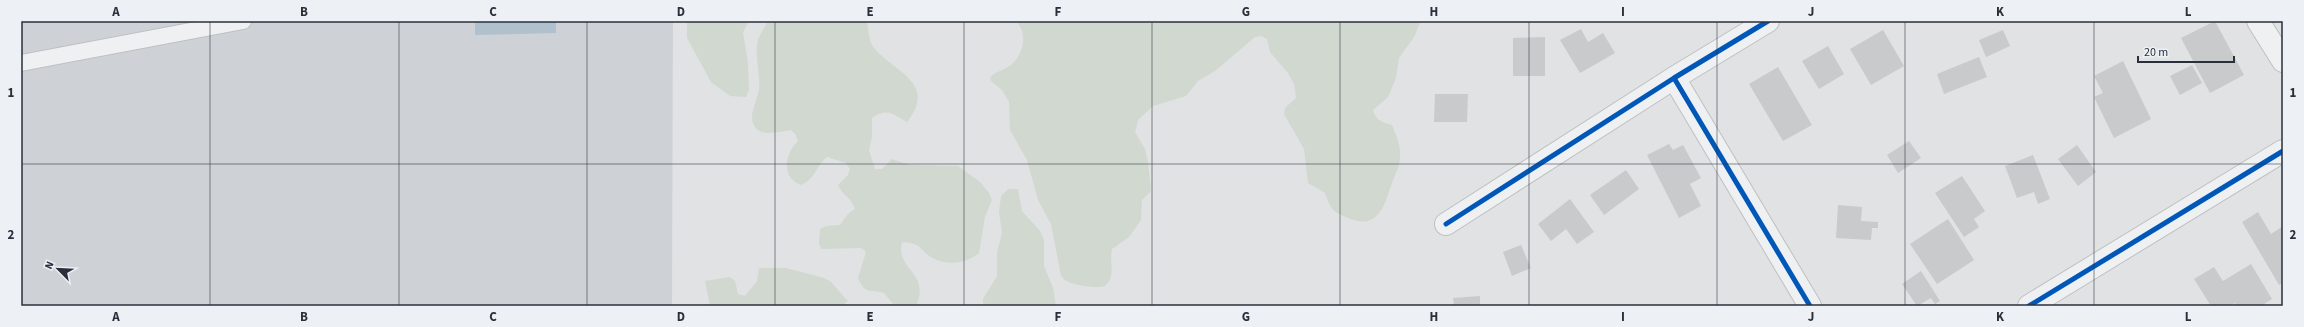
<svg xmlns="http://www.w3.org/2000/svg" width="2304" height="327" viewBox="0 0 2304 327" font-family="'Source Sans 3',sans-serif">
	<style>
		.built { fill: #ced2d7 }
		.green { fill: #d1d8d0 }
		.water { fill: #b0c0cd }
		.building { fill: #c8cacc }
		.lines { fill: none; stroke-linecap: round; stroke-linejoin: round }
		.lane-casing { stroke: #bec0c2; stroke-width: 18 }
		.street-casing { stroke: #bec0c2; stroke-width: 24 }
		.lane { stroke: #eff0f1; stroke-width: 16 }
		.street { stroke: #eff0f1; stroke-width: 22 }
		.cycleway-casing { stroke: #edf0f4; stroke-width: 8 }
		.cycleway { stroke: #0057b8; stroke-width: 5 }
		.grid { fill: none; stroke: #29303b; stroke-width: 1; stroke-opacity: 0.55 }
		.neatline { fill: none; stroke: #29303b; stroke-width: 1.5 }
		.grid-label { font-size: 13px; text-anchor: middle; font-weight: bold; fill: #29303b }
	</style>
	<rect width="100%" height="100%" fill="#e0e2e4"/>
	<path class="built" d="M21 21H673L672 306H21Z"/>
	<path class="green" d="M687 21H749L743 32 748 63 749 89 746 97 730 96 711 82 687 38Z
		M768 21H867C868 28 869 42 874 48 894 72 938 83 907 122 894 115 887 107 872 118V137L869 150 875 169H882L892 159 910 165 958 166 980 182 989 193 992 200 985 217 979 253C966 263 947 267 931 257 917 248 924 244 902 242 895 270 931 272 916 306H895L884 293C870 289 865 295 858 278L866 252 861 248 821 249 819 243 820 229 826 226 840 225 848 214 855 209C851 197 843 196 838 185L848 175 850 169 846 163 827 157C816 166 815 179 801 185 781 177 784 155 798 141L796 135 791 130C782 131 765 136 758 130 745 120 757 102 759 90 761 75 754 57 758 40 760 34 765 27 768 21Z
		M1016 21H1421L1414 37 1399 58 1396 78 1388 97 1373 110C1376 121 1382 122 1392 125 1396 135 1401 146 1400 157 1400 167 1395 174 1392 183 1384 206 1378 231 1348 218 1332 211 1331 210 1325 193L1308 183 1304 149 1284 114 1285 108 1296 98 1294 84 1288 73 1270 52 1267 39 1261 36 1255 37 1215 71 1198 81 1186 96 1153 106 1138 120 1135 132 1145 149 1148 162 1151 191 1142 200 1141 220 1129 237 1112 249C1109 261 1116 275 1106 285 1101 290 1073 285 1067 281 1062 279 1061 275 1060 271L1051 224 1038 200 1027 160 1010 130 1009 102 1002 90 991 81 990 78C995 71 1001 72 1008 67 1023 57 1029 35 1016 21Z
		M1008 189H1018L1022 211 1040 231 1044 240V266L1053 288 1056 306H983V299L997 276V252L1002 233 999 212 1001 196Z
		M759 268H786L824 278 830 281 848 301 842 306H710L705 281 730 277 735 281 738 294 745 296 757 281Z"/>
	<path class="water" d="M475 21H556V33L475 35Z"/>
	<path class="building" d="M2215 21 2244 75 2210 93 2181 38Z
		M1581 29 1588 42 1603 33 1615 53 1580 73 1560 40Z
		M1883 30 1904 66 1871 85 1850 49Z
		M2003 30 2010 46 1986 57 1979 40Z
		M1545 37V76H1513V38Z
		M1828 46 1844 74 1819 89 1802 61Z
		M1979 57 1987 77 1944 94 1937 74Z
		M2123 61 2151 119 2114 138 2094 97 2103 93 2094 76Z
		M2192 65 2202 83 2180 95 2170 76Z
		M1778 67 1812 125 1783 141 1749 84Z
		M1435 94H1468L1467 122H1434Z
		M1909 141 1921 158 1898 173 1887 155Z
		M1669 144 1673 150 1683 145 1701 178 1690 184 1701 206 1679 218 1647 155Z
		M2077 145 2096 172 2078 186 2058 159Z
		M2033 155 2050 199 2038 204 2034 192 2017 198 2005 166Z
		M1626 170 1639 189 1604 215 1590 195Z
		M1962 176 1985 211 1974 219 1979 227 1964 237 1935 193Z
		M1570 199 1594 232 1577 244 1566 229 1551 241 1538 224Z
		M1838 205 1862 207 1861 221 1878 222V228H1872L1871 240 1836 238Z
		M2258 212 2271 234 2283 226V283L2279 285 2242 222Z
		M1948 219 1974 260 1937 284 1910 244Z
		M1521 245 1531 268 1512 276 1503 252Z
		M2251 264 2272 299 2261 306H2237L2235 303 2230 306H2211L2194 279 2214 267 2223 281Z
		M1921 271 1940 301 1935 304 1931 298 1917 306 1902 284Z
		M1480 296V306H1454L1453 298Z"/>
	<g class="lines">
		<defs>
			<path id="lane" d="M21 63 243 21"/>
			<path id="street" d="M2258 21 2283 61
				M1674 78 1810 306
				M1446 224 1674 78 1768 21
				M2029 306 2283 151"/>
		</defs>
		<use href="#lane" class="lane-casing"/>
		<use href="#street" class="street-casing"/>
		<use href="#lane" class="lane"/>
		<use href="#street" class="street"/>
		<defs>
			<path id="cycleway" d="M1674 78 1810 306
				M1446 224 1674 78 1768 21
				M2029 306 2283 151"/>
		</defs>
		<use href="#cycleway" class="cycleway-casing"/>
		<use href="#cycleway" class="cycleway"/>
	</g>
	<path class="grid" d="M210 21V306M399 21V306M587 21V306M775 21V306M964 21V306M1152 21V306M1340 21V306M1529 21V306M1717 21V306M1905 21V306M2094 21V306M21 164H2283"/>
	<rect width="2304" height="327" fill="none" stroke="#edf0f4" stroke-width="44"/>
	<g transform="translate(58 269) rotate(294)" stroke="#edf0f4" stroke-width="3" paint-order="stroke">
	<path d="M0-3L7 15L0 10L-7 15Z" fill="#29303b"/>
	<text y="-6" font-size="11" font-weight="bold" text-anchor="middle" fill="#29303b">N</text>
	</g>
	<path d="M2138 56v6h96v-6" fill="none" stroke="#29303b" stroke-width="2"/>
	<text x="2144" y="56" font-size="12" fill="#29303b" stroke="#edf0f4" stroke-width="3" paint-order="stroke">20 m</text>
	<rect x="22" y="22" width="2260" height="283" class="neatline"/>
	<g class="grid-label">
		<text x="116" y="16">A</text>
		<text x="304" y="16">B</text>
		<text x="493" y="16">C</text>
		<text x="681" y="16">D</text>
		<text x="870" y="16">E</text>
		<text x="1058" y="16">F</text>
		<text x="1246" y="16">G</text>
		<text x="1434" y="16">H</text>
		<text x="1623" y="16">I</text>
		<text x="1811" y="16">J</text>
		<text x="2000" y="16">K</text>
		<text x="2188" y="16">L</text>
		<text x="11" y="97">1</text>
		<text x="2293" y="97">1</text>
		<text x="11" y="239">2</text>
		<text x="2293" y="239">2</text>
		<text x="116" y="321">A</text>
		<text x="304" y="321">B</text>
		<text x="493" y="321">C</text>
		<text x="681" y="321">D</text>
		<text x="870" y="321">E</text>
		<text x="1058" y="321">F</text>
		<text x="1246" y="321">G</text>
		<text x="1434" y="321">H</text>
		<text x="1623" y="321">I</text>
		<text x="1811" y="321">J</text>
		<text x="2000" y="321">K</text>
		<text x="2188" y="321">L</text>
	</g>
</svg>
